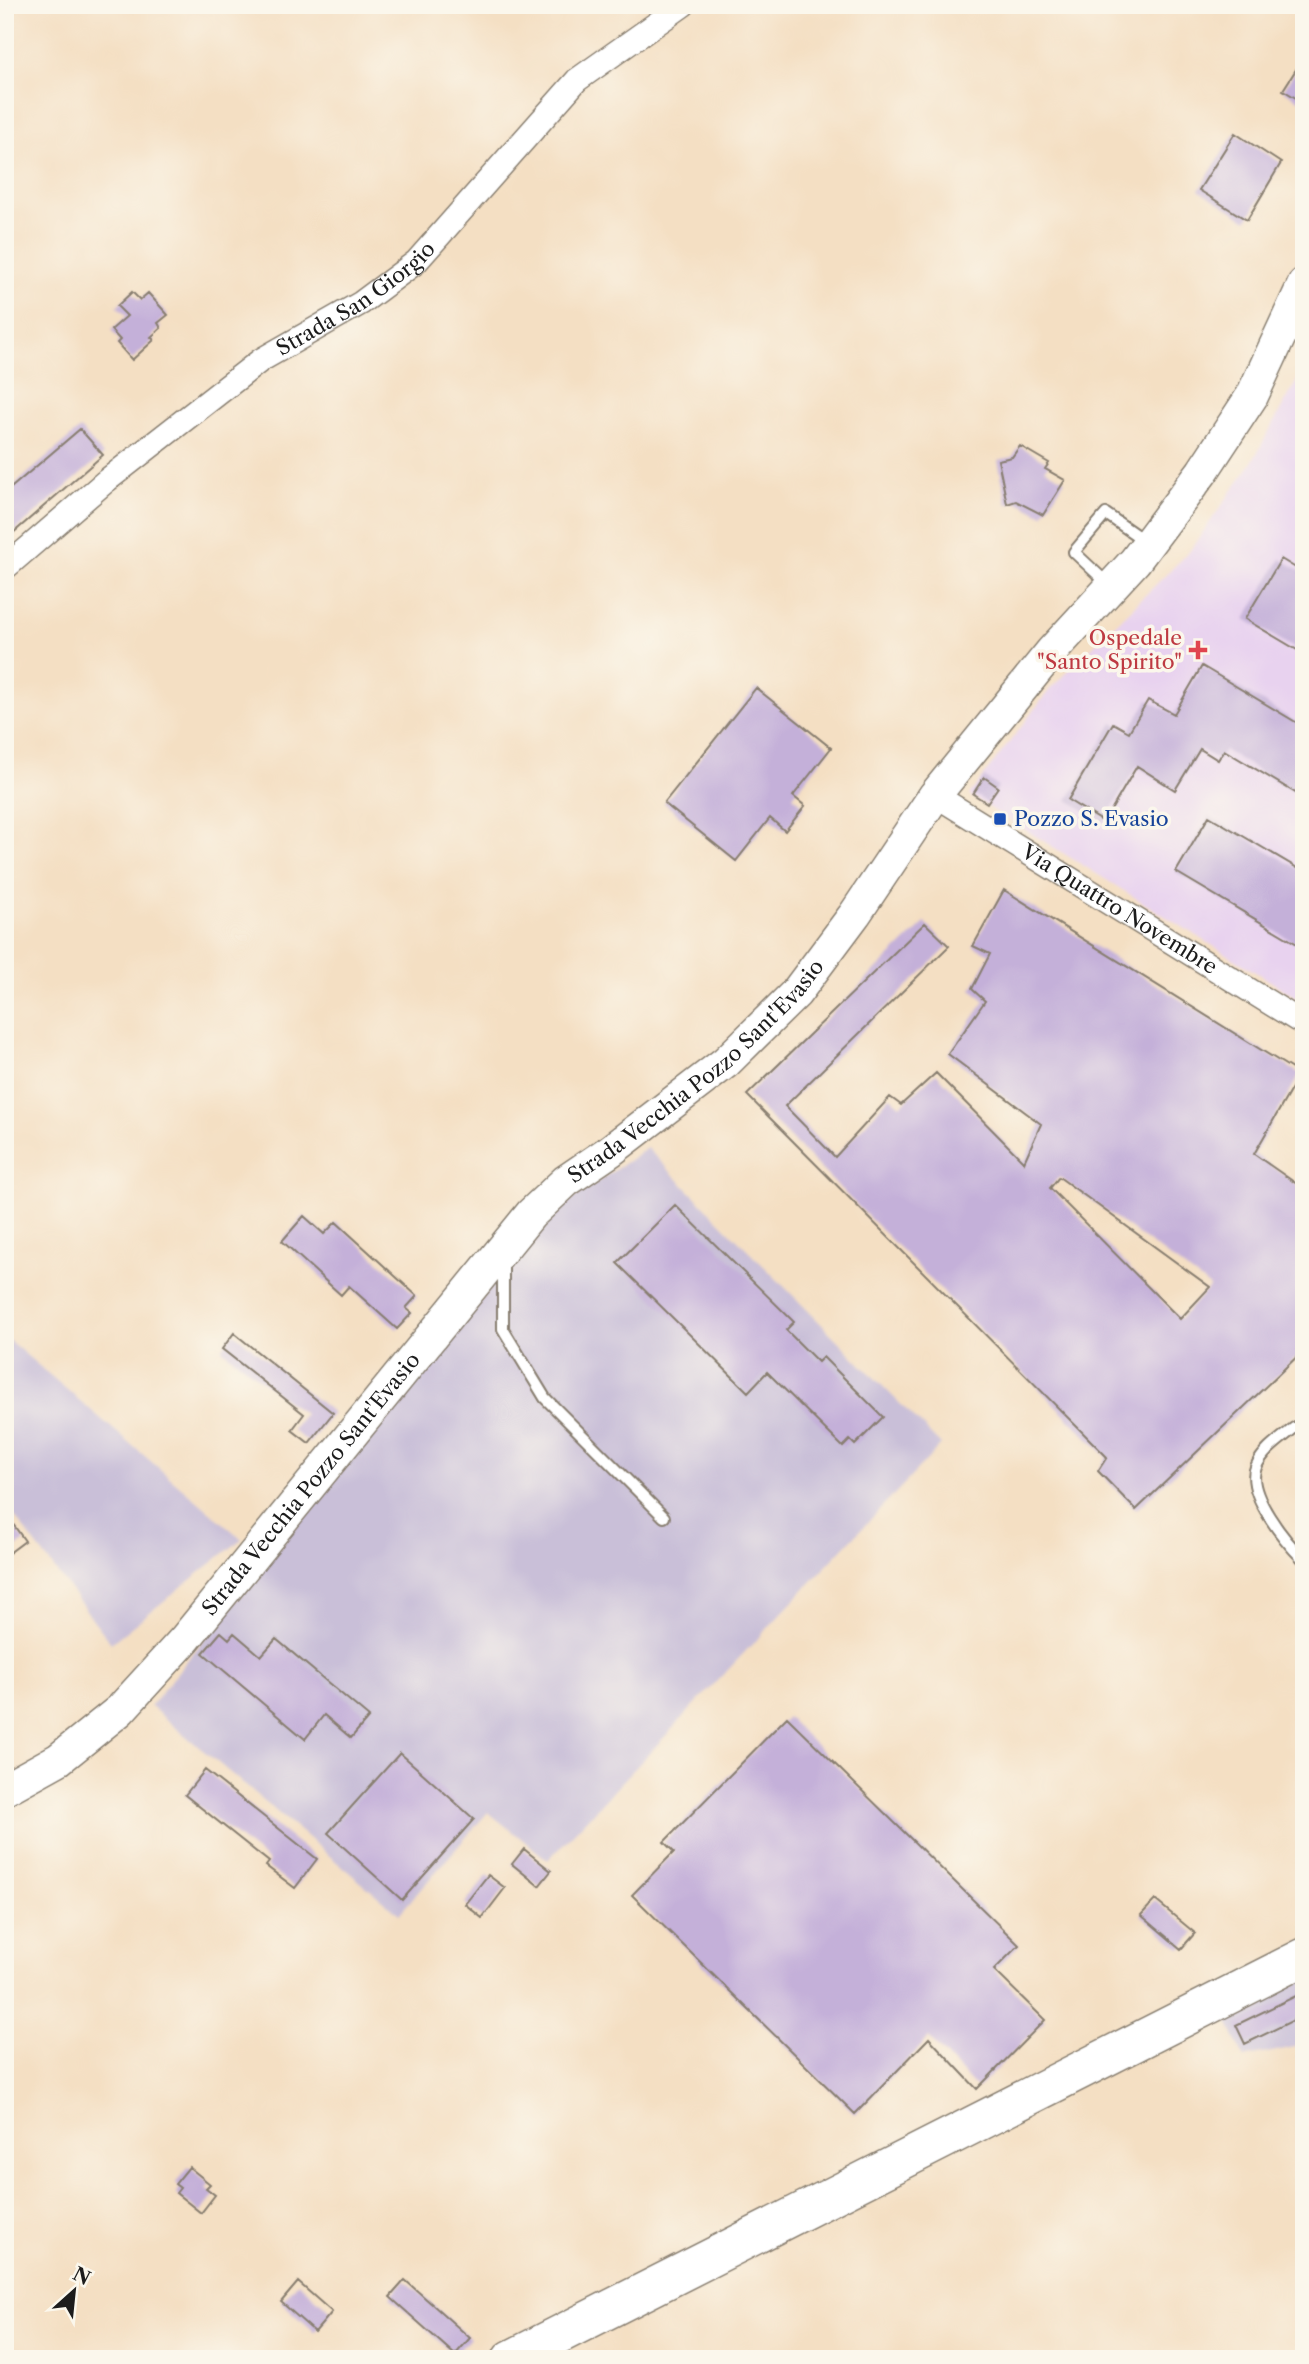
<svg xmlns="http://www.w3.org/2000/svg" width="1309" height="2364" viewBox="0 0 1309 2364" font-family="'Libre Caslon Text',serif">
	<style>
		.built { fill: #e8d2ef }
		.industrial { fill: #c9bfd8 }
		.building { fill: #c4b0d9; fill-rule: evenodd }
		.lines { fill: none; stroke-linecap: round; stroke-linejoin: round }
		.lane-casing { stroke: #887e70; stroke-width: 14 }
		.street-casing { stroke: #887e70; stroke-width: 26 }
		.secondary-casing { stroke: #887e70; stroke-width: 35 }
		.primary-casing { stroke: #887e70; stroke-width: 40 }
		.lane { stroke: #fff; stroke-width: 10 }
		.street { stroke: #fff; stroke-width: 23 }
		.secondary { stroke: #fff; stroke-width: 32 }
		.primary { stroke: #fff; stroke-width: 37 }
		.health-dot { fill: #e0444e; stroke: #fbf7ec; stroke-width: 2.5 }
		.transit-dot { fill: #1a4fb4; stroke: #fbf7ec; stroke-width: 2.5 }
		.labels { text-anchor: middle; stroke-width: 7; stroke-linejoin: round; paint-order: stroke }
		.street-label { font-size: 21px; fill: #1c1c1c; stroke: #fbf7ec }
		.health-label { font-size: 21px; fill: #be3a42; stroke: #fbf7ec; text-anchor: end }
		.transit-label { font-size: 21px; fill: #164399; stroke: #fbf7ec; text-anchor: start }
	</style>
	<rect width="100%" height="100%" fill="#fbf7ec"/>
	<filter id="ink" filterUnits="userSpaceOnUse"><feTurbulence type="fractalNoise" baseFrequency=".0143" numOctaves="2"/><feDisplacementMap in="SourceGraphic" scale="14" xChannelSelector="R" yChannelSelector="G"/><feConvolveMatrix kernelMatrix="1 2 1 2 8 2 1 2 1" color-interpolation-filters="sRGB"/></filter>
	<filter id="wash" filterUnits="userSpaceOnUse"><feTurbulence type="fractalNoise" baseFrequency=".00686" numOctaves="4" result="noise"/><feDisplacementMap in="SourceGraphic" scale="28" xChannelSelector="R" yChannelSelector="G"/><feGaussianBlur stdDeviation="1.57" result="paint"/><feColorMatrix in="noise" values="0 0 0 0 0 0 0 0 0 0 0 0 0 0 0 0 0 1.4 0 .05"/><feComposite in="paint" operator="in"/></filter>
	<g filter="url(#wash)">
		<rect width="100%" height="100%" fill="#f4dfc3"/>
		<path class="built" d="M1304 368V1002L969 795 1051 688 1189 552 1251 464Z"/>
		<path class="industrial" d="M647 1148 941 1445 548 1860 488 1812 399 1914 150 1706 549 1215Z
			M5 1337 242 1539 111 1643 5 1504Z
			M1304 1979V2045L1244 2058 1226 2017Z"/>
		<g id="blocks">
			<path class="building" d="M1304 57V103L1283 90Z
				M1235 133 1281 163 1247 220 1199 190Z
				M132 292 140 300 148 293 168 315 158 323 161 328 151 337 154 340 132 360 117 343 120 340 111 330 127 316 117 306Z
				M80 429 103 455 5 540V493Z
				M1020 446 1049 463 1045 469 1065 480 1043 515 1016 501 1007 504 998 460 1012 457Z
				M1281 559 1304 573V654L1245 619Z
				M1202 666 1304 727V798L1224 750 1218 760 1200 749 1175 790 1137 766 1104 822 1068 800 1113 723 1129 732 1148 700 1174 714Z
				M756 688 831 748 793 796 805 806 785 831 770 818 736 861 664 803Z
				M984 777 998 787 987 803 973 794Z
				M1209 816 1304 872V948L1176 872Z
				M1004 890 1300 1074 1254 1154 1304 1189V1350L1136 1510 1098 1471 1107 1457 747 1095 925 923 949 946 785 1106 835 1157 890 1097 901 1105 936 1073 1024 1162 1041 1124 948 1054 985 1001 972 989 990 954 973 946ZM1059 1177 1210 1287 1180 1319 1050 1188Z
				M675 1205 794 1322 786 1330 818 1362 823 1357 883 1417 855 1445 850 1440 843 1447 767 1372 748 1392 617 1263Z
				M304 1216 324 1234 336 1222 417 1296 406 1308 412 1313 397 1329 349 1286 341 1295 282 1241Z
				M234 1333 333 1413 309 1443 292 1430 304 1414 222 1349Z
				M5 1513 25 1541 5 1556Z
				M221 1632 229 1639 234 1633 261 1656 276 1639 369 1717 351 1738 324 1715 305 1739 203 1653Z
				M787 1717 1019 1945 994 1970 1045 2020 977 2089 929 2038 855 2114 632 1895 674 1852 664 1842Z
				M400 1753 474 1819 402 1900 328 1833Z
				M205 1770 317 1859 295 1888 266 1866 269 1862 185 1795Z
				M524 1849 551 1871 539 1886 512 1864Z
				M488 1875 505 1888 482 1918 465 1904Z
				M1155 1900 1195 1933 1181 1949 1141 1915Z
				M1304 1992V2015L1245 2044 1236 2025Z
				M189 2167 210 2184 206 2188 215 2195 201 2213 176 2193 180 2188 175 2184Z
				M405 2280 470 2338 455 2355 390 2297Z
				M298 2282 332 2312 315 2332 281 2302Z"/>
		</g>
	</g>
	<g filter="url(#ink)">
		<use href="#blocks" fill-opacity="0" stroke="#887e70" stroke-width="2"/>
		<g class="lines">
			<defs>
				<path id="lane" d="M1108 584 1074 552 1106 514 1146 542
					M503 1261V1329L545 1398 664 1517
					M1294 1428C1281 1439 1263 1450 1256 1467 1245 1493 1286 1542 1304 1560"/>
				<g id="street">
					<path id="s1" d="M5 568 106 481 261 360 361 303 416 262 577 80 683 5"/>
					<path id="s2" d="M935 795 1304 1024"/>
				</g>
				<g id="secondary">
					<path id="s3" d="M5 1789 59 1759 120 1710 185 1639 531 1214 566 1181 610 1151 726 1062 796 993 855 914 935 795 1052 651 1135 561 1202 472 1252 396 1304 284"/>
				</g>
				<path id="primary" d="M511 2359 1304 1957"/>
			</defs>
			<use href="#lane" class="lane-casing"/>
			<use href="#street" class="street-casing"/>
			<use href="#secondary" class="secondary-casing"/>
			<use href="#primary" class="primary-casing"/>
			<use href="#lane" class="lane"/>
			<use href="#street" class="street"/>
			<use href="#secondary" class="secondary"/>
			<use href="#primary" class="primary"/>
		</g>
	</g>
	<path class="health-dot" d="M1194.5 639.5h7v7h7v7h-7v7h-7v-7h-7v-7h7z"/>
	<rect class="transit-dot" x="993" y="812" width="14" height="14" rx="3.5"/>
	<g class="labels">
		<g class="street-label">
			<text dy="7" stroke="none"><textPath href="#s1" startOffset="443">Strada San Giorgio</textPath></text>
			<text dy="7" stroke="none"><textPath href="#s2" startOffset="217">Via Quattro Novembre</textPath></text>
			<text dy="7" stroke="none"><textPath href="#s3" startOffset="1003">Strada Vecchia Pozzo Sant'Evasio</textPath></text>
			<text dy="7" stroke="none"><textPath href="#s3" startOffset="436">Strada Vecchia Pozzo Sant'Evasio</textPath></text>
		</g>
		<g class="health-label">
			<text x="1182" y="645">Ospedale<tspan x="1182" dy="24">"Santo Spirito"</tspan></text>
		</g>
		<g class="transit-label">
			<text x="1014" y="826">Pozzo S. Evasio</text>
		</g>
	</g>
	<rect width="1309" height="2364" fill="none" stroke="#fbf7ec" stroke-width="28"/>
	<g transform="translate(74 2291) rotate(27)" stroke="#fbf7ec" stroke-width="5" paint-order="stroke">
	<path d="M0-5L12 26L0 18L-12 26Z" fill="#1c1c1c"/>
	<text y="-10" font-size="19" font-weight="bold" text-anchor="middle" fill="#1c1c1c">N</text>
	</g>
</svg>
